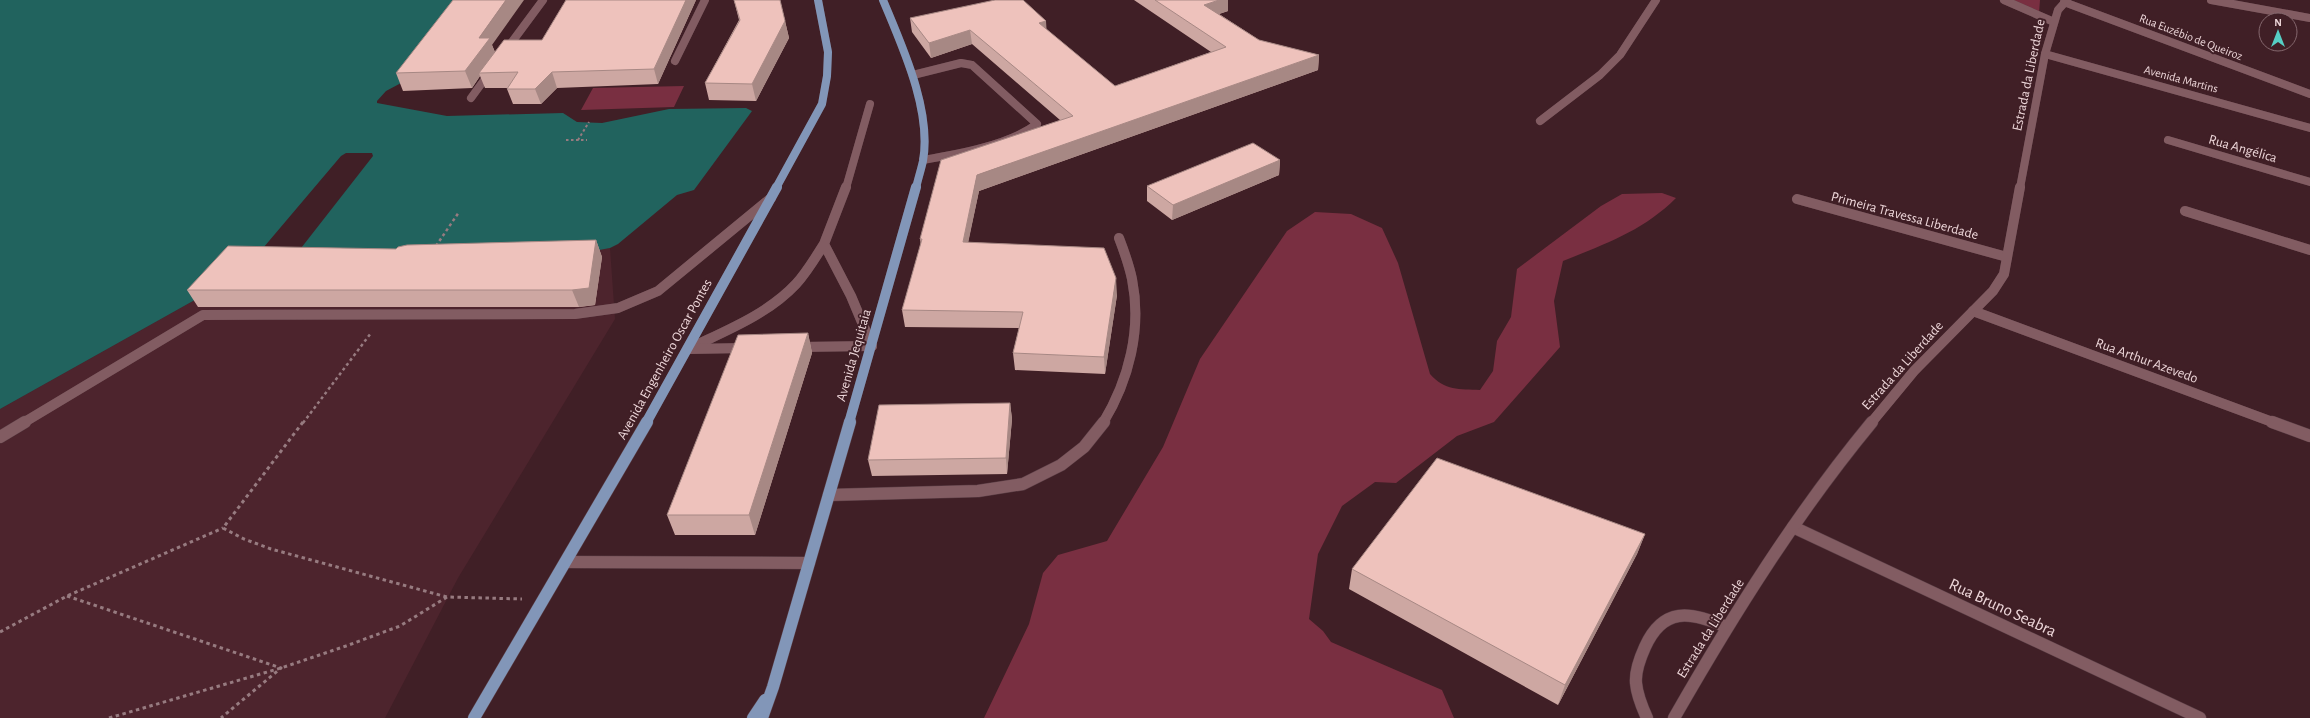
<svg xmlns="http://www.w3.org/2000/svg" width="2310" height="718" viewBox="0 0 2310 718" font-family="'Alegreya Sans',sans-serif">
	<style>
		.built { fill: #4d242d }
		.green { fill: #792f41 }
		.water { fill: #21635e }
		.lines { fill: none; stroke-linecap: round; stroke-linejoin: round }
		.lane-far2-casing { stroke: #593d44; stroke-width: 8 }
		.lane-far1-casing { stroke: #593d44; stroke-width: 10 }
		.lane-casing { stroke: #593d44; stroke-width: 13 }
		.street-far2-casing { stroke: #593d44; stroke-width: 8 }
		.street-far1-casing { stroke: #593d44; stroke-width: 10 }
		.street-casing { stroke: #593d44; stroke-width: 13 }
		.secondary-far2-casing { stroke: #593d44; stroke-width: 8 }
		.secondary-far1-casing { stroke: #593d44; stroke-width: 10 }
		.secondary-casing { stroke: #593d44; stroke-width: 13 }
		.primary-far2-casing { stroke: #593d44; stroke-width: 8 }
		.primary-far1-casing { stroke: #593d44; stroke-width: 10 }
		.primary-casing { stroke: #593d44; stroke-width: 13 }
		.path-far2 { stroke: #977b80; stroke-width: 2; stroke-dasharray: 2.5 2.5; stroke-linecap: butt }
		.path-far1 { stroke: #977b80; stroke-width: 2.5; stroke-dasharray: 3 3; stroke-linecap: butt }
		.path { stroke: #977b80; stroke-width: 3; stroke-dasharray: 3.5 3.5; stroke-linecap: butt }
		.lane-far2 { stroke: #825c62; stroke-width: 8 }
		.lane-far1 { stroke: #825c62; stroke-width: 10 }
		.lane { stroke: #825c62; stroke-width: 12 }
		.street-far2 { stroke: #825c62; stroke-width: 8 }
		.street-far1 { stroke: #825c62; stroke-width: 10 }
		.street { stroke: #825c62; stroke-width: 12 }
		.secondary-far2 { stroke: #825c62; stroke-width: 8 }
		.secondary-far1 { stroke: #825c62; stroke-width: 10 }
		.secondary { stroke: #825c62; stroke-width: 12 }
		.primary-far2 { stroke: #8296b8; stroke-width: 8 }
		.primary-far1 { stroke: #8296b8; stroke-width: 10 }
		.primary { stroke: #8296b8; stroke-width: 12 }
		.wall { fill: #cda7a2 }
		.shaded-wall { fill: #a78884 }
		.building { fill: #eec2bc; stroke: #a78884 }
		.labels { text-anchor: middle; stroke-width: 4; stroke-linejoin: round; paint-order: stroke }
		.far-street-label { font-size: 12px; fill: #edd6d9; stroke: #401f26 }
		.street-label { font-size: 14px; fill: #edd6d9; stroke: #401f26 }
		.near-street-label { font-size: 17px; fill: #edd6d9; stroke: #401f26 }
	</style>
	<rect width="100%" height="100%" fill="#401f26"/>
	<path class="built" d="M610 248 615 319 458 578 385 718H0V409L193 301 203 293Z"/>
	<path class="green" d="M2009 0H2040L2039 13Z
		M684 86 674 107 581 110 593 88Z
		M1662 193 1676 198C1643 231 1605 244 1563 261L1554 301 1560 347 1494 422 1457 436 1396 483 1375 482 1342 506 1318 554 1309 619 1323 631 1331 642 1442 690 1454 718H984L1029 624 1043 573 1058 555 1107 541 1163 447 1200 359 1287 231 1315 212 1351 214 1382 228 1398 263 1430 374C1445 391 1459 389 1480 390L1493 371 1497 341 1511 317 1517 269 1601 206 1622 194Z"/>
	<path class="water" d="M0 0H466L403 82 386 91 377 101V103L447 116 563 113 577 122 602 123 669 109 746 108 752 111 694 190 677 195 618 244 610 248 599 250 298 252 373 156 372 153H346L341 156 258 254 193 301 0 409Z"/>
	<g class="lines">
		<defs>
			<path id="lane-far2" d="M506 50 543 0
				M675 61 705 0
				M913 75 961 63 972 65 1037 124C1009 145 958 154 923 160
				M471 98 490 72
				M846 188 870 104"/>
			<path id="lane-far1" d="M824 244 846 187
				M688 349C725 331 767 315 796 284 807 272 815 258 824 244L851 296 872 346
				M23 423 203 315 575 314 618 308 658 291 771 198
				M1103 423C1129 380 1142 329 1132 279 1129 265 1124 251 1119 238"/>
			<path id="lane" d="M0 437 25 422
				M829 495 978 491 1023 484 1061 465 1084 447 1104 422
				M566 562 809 563
				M1647 718C1642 707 1637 695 1636 683 1635 671 1640 658 1645 647 1663 607 1690 611 1726 627"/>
			<path id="street-far2" d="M2004 0 2054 22
				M2064 2 2310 94
				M2045 54 2310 128
				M1540 121 1600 75 1620 55 1656 0
				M2168 140 2310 182"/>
			<path id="street-far1" d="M1797 199 2007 257
				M2185 211 2310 250
				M1973 311 2275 423
				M798 347 872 346
				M688 349 746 348"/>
			<path id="street" d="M2272 422 2310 436
				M1793 527 2200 718"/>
			<path id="secondary-far2" d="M2211 0 2310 18
				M2020 188 2045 54 2058 10 2067 0"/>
			<path id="secondary-far1" d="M1871 423 1914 371 1993 291 2004 274 2020 187"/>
			<path id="secondary" d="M1674 718C1733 615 1796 514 1872 422"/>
			<path id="primary-far2" d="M883 0C902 46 932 110 923 161 921 170 918 179 916 188
				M776 188 822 104 827 76 828 52 818 0"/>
			<path id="primary-far1" d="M646 423 777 187
				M849 423 916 187"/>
			<path id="primary" d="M474 718 647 422
				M753 718 765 700
				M762 718 773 687 850 422"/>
		</defs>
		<use href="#lane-far2" class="lane-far2-casing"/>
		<use href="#lane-far1" class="lane-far1-casing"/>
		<use href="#lane" class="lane-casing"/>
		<use href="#street-far2" class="street-far2-casing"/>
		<use href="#street-far1" class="street-far1-casing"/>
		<use href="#street" class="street-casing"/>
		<use href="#secondary-far2" class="secondary-far2-casing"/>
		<use href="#secondary-far1" class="secondary-far1-casing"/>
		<use href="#secondary" class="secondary-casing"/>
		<use href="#primary-far2" class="primary-far2-casing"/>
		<use href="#primary-far1" class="primary-far1-casing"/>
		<use href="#primary" class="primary-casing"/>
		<path class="path-far2" d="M566 140H587
			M578 140 589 122"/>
		<path class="path-far1" d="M436 246 459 212
			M303 423 371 333"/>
		<path class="path" d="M303 422 223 528 244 539 271 549 447 597
			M67 596 281 668 221 718
			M0 632 67 596 223 528
			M109 718 281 668 346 646 400 626 447 597 522 599"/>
		<use href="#lane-far2" class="lane-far2"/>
		<use href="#lane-far1" class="lane-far1"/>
		<use href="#lane" class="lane"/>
		<use href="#street-far2" class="street-far2"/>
		<use href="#street-far1" class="street-far1"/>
		<use href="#street" class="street"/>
		<use href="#secondary-far2" class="secondary-far2"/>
		<use href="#secondary-far1" class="secondary-far1"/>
		<use href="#secondary" class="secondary"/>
		<use href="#primary-far2" class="primary-far2"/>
		<use href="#primary-far1" class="primary-far1"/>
		<use href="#primary" class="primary"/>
	</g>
	<path class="wall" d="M696 0 658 84 557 88 541 104H513L507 89 508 88H485L480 76 472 88 403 91 396 73 492 45 495 52Z
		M734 0H780L785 21 789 38 756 101 709 100 705 83 739 20Z
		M1134 0H1228V11L1219 14 1259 40 1319 55 1318 70 979 191 968 242 1117 295 1105 374 1015 370 1013 353 1019 328 905 327 902 310 921 245 920 239 1060 120 972 44 931 58 912 32 910 18 1046 21V29L1115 86 1211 52Z
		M1280 160 1279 175 1172 220 1147 201V186Z
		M596 240 602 257 595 305 579 307H198L187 290 396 249Z
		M808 333 812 353 755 535H675L667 515Z
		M1010 403 1012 419 1007 474 872 476 868 460Z
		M1645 534 1637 554 1558 705 1349 589 1352 569Z"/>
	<path class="shaded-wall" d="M506 0H524L492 45 496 55 479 73 480 76 472 88 465 71 479 38Z
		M686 0H696L658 84 654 69Z
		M1219 0H1228V11L1204 19V5Z
		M785 21 789 38 756 101 752 84Z
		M1046 21 1047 36 1039 23Z
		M970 30 972 44 931 58 929 43Z
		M1319 55 1318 70 979 191 965 258 963 242 977 175Z
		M552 72 557 88 541 104 535 89Z
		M1280 160 1279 175 1172 220 1173 205Z
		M596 240 602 257 595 305 579 307 572 290Z
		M1116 278 1117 295 1105 374 1104 357Z
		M808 333 812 353 755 535 749 515Z
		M1010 403 1012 419 1007 474 1006 458Z
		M1645 534 1637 554 1558 705 1565 685Z"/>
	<path class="building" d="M453 0H506L479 38H490L465 71 396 73Z
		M566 0H686L654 69 552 72 535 89H507L518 72 479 73 504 40H542Z
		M734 0H780L785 21 752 84 705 83 740 20Z
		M995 0H1023L1046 21 1039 23 1115 86 1226 47 1155 0H1219L1204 5 1259 40 1319 55 977 175 963 242 1104 248 1116 278 1104 357 1013 353 1023 312 902 310 922 239H920L941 160 1073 116 970 30 929 43 910 18Z
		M1253 143 1280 160 1173 205 1147 186Z
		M596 240 589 288 572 290H187L228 246 396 249 398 247 407 245Z
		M808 333 749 515H667L738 335Z
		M1010 403 1006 458 868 460 879 405Z
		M1437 458 1645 534 1565 685 1352 569Z"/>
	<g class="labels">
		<g class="far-street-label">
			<text transform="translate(2191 37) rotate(21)" y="4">Rua Euzébio de Queiroz</text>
			<text transform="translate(2181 79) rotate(15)" y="4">Avenida Martins</text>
		</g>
		<g class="street-label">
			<text transform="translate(2028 75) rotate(-78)" y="5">Estrada da Liberdade</text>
			<text transform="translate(2243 148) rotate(16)" y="5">Rua Angélica</text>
			<text transform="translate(1905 215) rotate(15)" y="5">Primeira Travessa Liberdade</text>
			<text transform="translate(853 355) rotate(-74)" y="5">Avenida Jequitaia</text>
			<text transform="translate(664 359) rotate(-61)" y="5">Avenida Engenheiro Oscar Pontes</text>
			<text transform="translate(2147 360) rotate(20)" y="5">Rua Arthur Azevedo</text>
			<text transform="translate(1902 365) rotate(-48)" y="5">Estrada da Liberdade</text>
			<text transform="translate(1710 628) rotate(-58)" y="5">Estrada da Liberdade</text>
		</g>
		<g class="near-street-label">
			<text transform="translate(2003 607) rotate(25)" y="6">Rua Bruno Seabra</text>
		</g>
	</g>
	<g transform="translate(2278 32)"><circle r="19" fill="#401f26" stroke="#85686e"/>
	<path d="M0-3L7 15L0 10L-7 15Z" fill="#56cec4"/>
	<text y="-6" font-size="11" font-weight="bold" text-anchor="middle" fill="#edd6d9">N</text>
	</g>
</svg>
